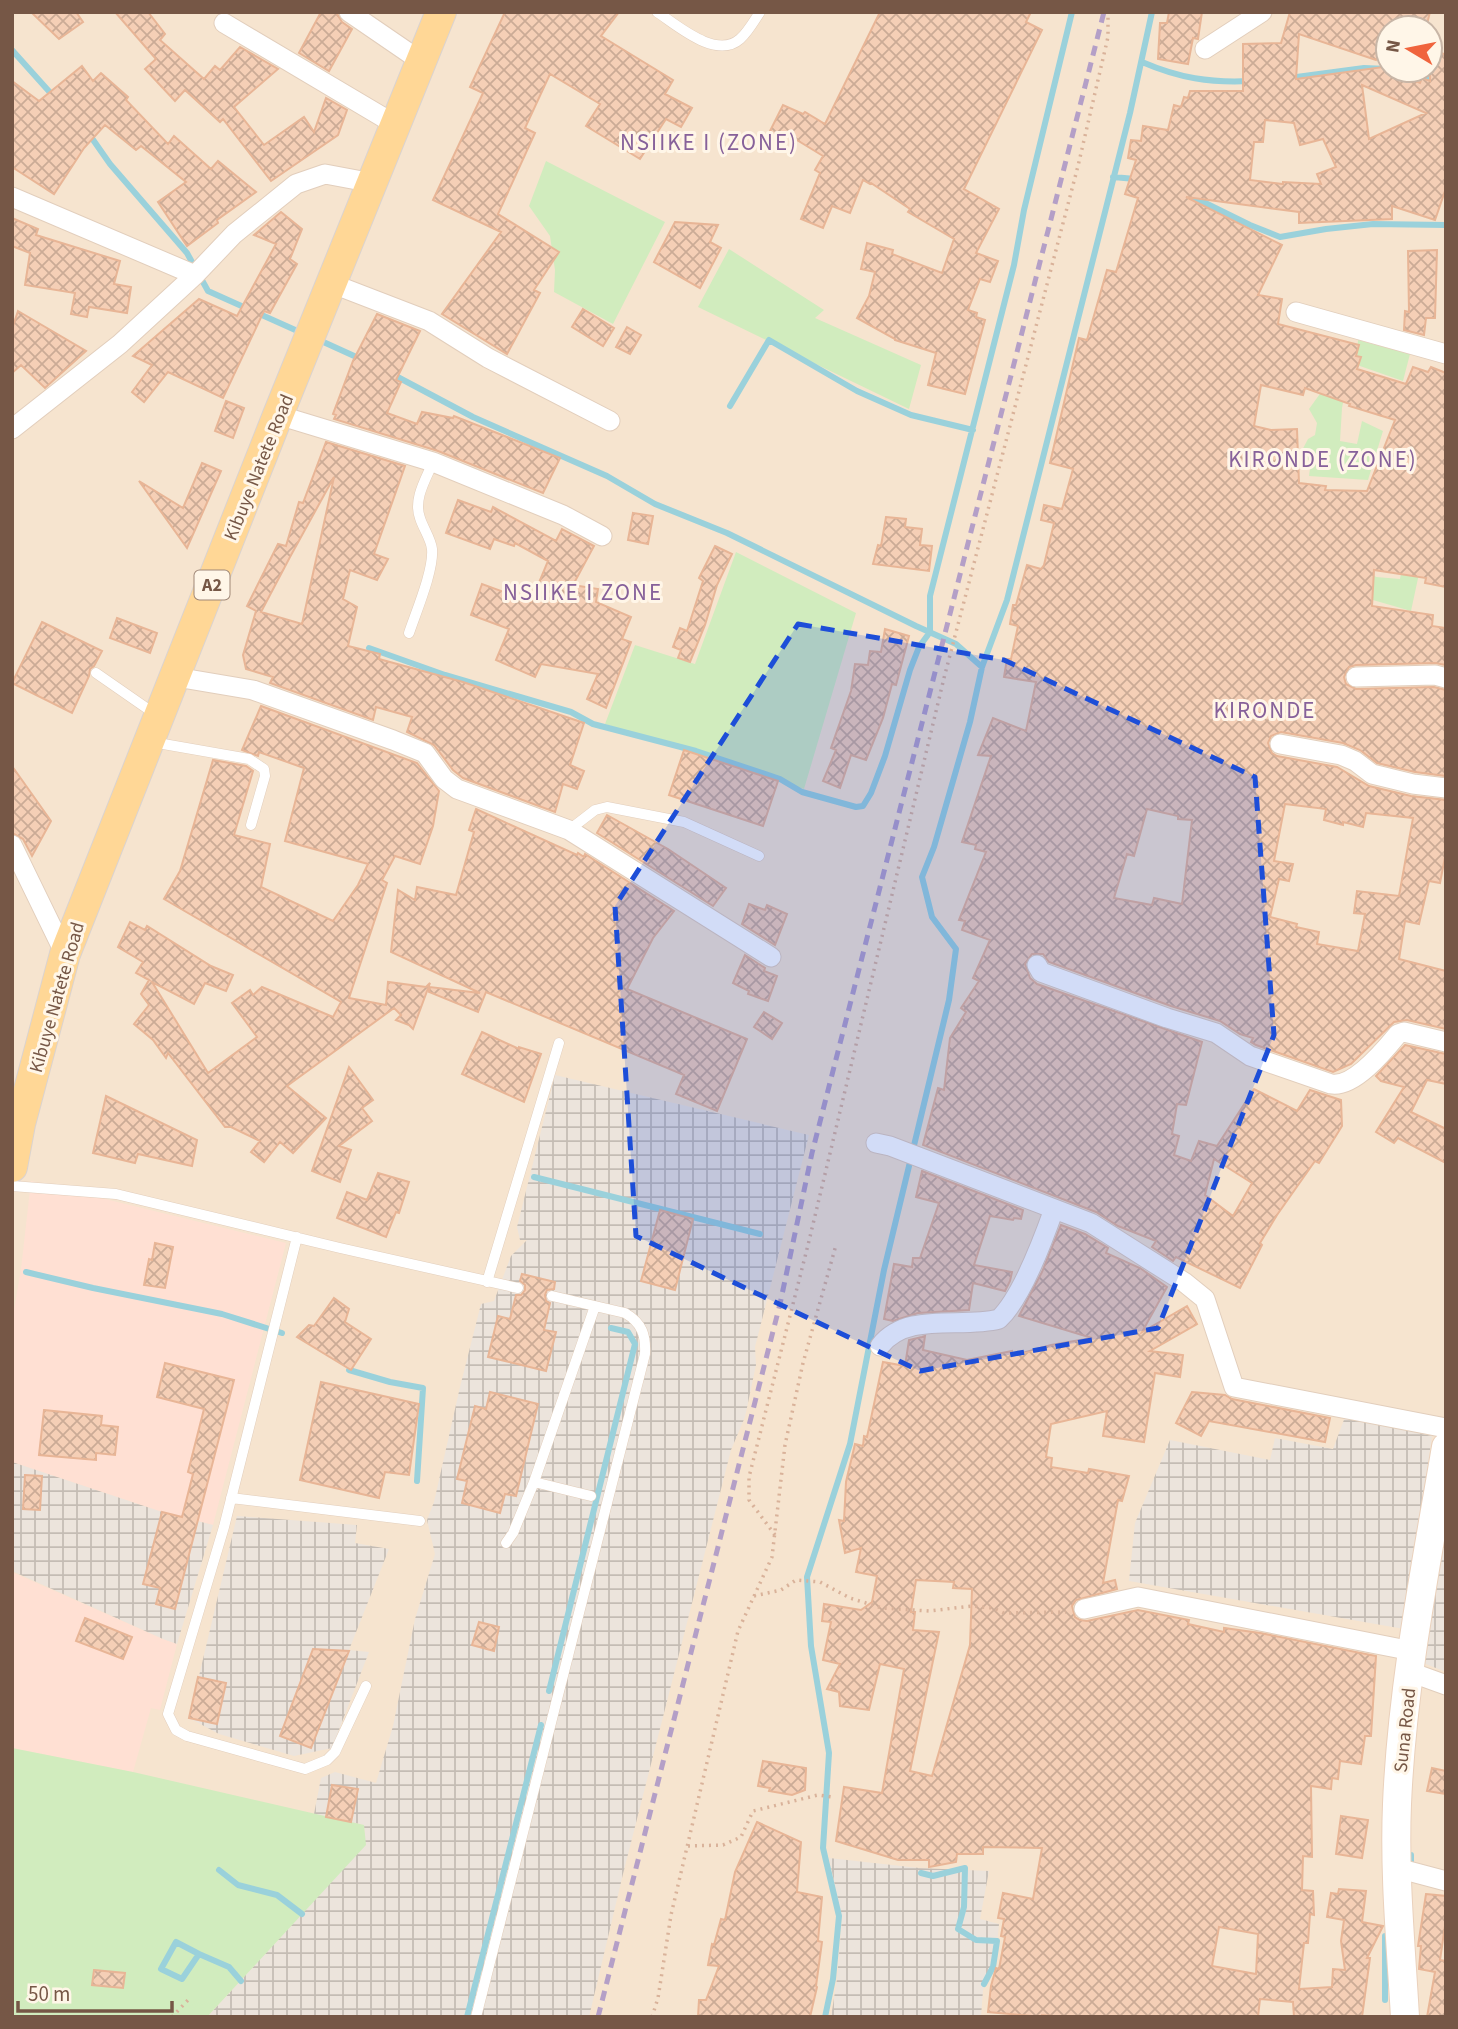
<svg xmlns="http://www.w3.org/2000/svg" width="1458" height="2029" viewBox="0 0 1458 2029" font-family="'Source Sans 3',sans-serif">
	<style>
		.residential { fill: #f6e4cf; fill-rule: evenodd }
		.commercial { fill: #ffe0d3 }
		.industrial { fill: url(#industrial-grid) }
		.green { fill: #d1ecbe }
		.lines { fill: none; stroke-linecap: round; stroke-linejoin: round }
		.stream { stroke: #9ad1db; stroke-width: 6 }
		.building { fill: url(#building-cross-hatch); stroke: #e8b596; stroke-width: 2; fill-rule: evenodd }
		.lane-casing { stroke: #e2cebc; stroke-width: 11 }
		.street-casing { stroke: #e2cebc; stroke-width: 21 }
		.secondary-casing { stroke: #ead1bc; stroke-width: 30 }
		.primary-casing { stroke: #dbd3cf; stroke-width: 32 }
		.path { stroke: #d9b29a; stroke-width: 3.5; stroke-dasharray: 2 5; stroke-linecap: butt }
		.lane { stroke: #fff; stroke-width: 10 }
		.street { stroke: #fff; stroke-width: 19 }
		.secondary { stroke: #fff; stroke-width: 28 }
		.primary { stroke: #ffd796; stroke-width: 30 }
		.rail { stroke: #b49fc7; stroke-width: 5; stroke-dasharray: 10 7; stroke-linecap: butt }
		.marked { fill: #1d4ed8; fill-opacity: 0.2; stroke: #1d4ed8; stroke-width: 5; stroke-dasharray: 14 9; stroke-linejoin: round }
		.labels { text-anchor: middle; stroke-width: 6; stroke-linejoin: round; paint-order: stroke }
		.shield { fill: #fff6e8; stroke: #9f8777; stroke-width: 2 }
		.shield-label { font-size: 18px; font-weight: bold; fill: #765746 }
		.street-label { font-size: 19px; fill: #765746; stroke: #fff6e8 }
		.quarter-label { font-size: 23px; letter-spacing: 2px; fill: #87619a; stroke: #fff6e8 }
	</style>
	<defs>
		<pattern id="industrial-grid" width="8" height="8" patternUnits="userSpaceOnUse" patternTransform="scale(1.75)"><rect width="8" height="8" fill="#ece4dc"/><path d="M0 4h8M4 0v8" fill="none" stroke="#c4bcb4"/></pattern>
		<pattern id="building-cross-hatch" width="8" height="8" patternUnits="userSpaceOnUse" patternTransform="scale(1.75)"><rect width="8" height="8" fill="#f5cfb6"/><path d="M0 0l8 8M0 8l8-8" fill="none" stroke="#cbab96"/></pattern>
	</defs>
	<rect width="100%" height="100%" fill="#fef2e1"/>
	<path class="residential" d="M12 12H1446V2017H12ZM1388 28H1430V70H1388Z"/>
	<path class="commercial" d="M31 1181 286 1243 213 1525 162 1512 12 1462V1322L21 1269Z
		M12 1572 163 1639 177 1644 160 1710 151 1708 133 1772 12 1748Z"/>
	<path class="industrial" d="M555 1075 809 1135 755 1347 756 1365 745 1417 731 1450 623 1874 589 2017H207L365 1845 364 1825 314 1814 321 1778 335 1772 376 1783 393 1726 415 1619 435 1554 427 1520 434 1502 460 1387 481 1304 494 1301 511 1256 527 1240H520L517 1227Z
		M1345 1417 1432 1436 1404 1629 1129 1581 1135 1523 1170 1440 1270 1460 1275 1438 1333 1449Z
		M12 1462 162 1512 213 1525 177 1644 163 1639 12 1571Z
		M1446 1473V1672L1418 1661Z
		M237 1516 357 1525 355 1543 389 1549 349 1650 369 1652 332 1748 294 1756 219 1734 189 1718Z
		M829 1858 919 1868 989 1871 980 1919 999 1924 995 1966 983 1990 981 2017H831L837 1979 842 1918Z"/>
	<path class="green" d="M546 161 665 222 613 324 554 292 555 270 550 236 529 206Z
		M729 249 824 310 815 318 921 365 909 409 698 307Z
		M1358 340 1410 354 1403 381 1357 365Z
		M1327 384 1346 387 1342 408 1340 441 1357 444 1362 421 1383 431 1368 480 1309 476 1311 461 1299 456 1308 439 1315 435 1317 423 1309 409Z
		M736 552 856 613 804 789 605 724 635 645 695 664Z
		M1403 564 1420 569 1411 611 1366 598 1373 574 1376 577 1400 579Z
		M12 1748 133 1772 364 1825 366 1845 207 2017H12Z"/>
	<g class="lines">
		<path class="stream" d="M12 50 55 98
			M1142 62C1179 78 1210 83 1250 81
			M1401 70 1437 79
			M1289 78 1364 68 1388 69
			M89 134 110 164 187 253 208 291 302 333
			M1113 177 1135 179
			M1189 195 1250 225 1280 237 1326 229 1373 224 1446 225
			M319 340 363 360
			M392 374 473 417 607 476 655 504 727 533 916 626 956 644 982 667
			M730 406 769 340 857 391 911 415 973 430
			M369 648 445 675 571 712 593 724 696 751 780 779 802 792 856 807 863 806 871 793 885 756 910 670 919 647 930 632V596L1014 265 1024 210 1072 12
			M534 1177 760 1234
			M26 1272 93 1288 222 1314 282 1333
			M349 1370 390 1382 423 1388 417 1481
			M549 1691 635 1344 628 1332 611 1328
			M1411 1868V1855
			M219 1870 238 1885 277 1895 302 1914
			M921 1873 933 1876 965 1868 964 1907 958 1929 976 1940 997 1941 993 1967 984 1984
			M1385 1936V2000
			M199 1954 176 1942 161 1969 182 1979 199 1954 229 1967 241 1981
			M467 2017 541 1725
			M825 2017 833 1979 839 1916 823 1848 829 1753 811 1646 807 1577 850 1444 884 1270 949 1000 956 949 932 917 922 877 934 847 970 722 982 667 1007 600 1130 113 1152 12"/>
	</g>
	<path class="building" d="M31 12H76L83 22 59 39Z
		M115 12H148L165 34 160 40 204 79 215 66 220 70 240 47 278 69 234 107 264 145 304 117 314 132 326 98 347 110 338 135 271 181 223 119 220 122 185 90 175 101 145 69 156 59Z
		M321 12H336L342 22 352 29 329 71 299 53Z
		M505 12H619L601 36 673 80 665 94 692 108 681 127 666 119 640 159 586 126 600 104 550 74 525 128 535 133 498 214 559 252 534 290 540 293 507 354 442 314 501 232 433 200 483 93 470 87Z
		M880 12H1031L1026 22 1042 30 964 189 999 209 976 253 998 261 990 282 980 279 968 310 977 313 976 317 985 320 965 394 928 385 936 353 895 340V339L857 318 869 296 875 272 861 269 867 243 893 250 892 254 942 273 954 239 908 212 910 209 871 183 870 184 863 180 850 213 832 206 823 228 801 219 820 173 815 170 823 156 787 134 785 139 770 131 783 105 803 114 805 112 825 124Z
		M1169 12H1202L1198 39 1193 38 1188 64 1158 59 1160 23H1167Z
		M1290 12H1430L1426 28H1388V36L1376 60 1299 34 1296 79 1383 67 1420 83 1422 78 1430 81V47L1446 55V188L1435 220 1392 206V219L1299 223V212L1186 197 1282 245 1258 295 1282 299 1278 324 1359 345 1356 356 1361 357 1357 369 1406 384 1413 367 1428 372 1431 367 1446 373V587L1425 583 1426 578 1374 570 1372 606 1433 615 1432 626 1446 628V665L1435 663 1356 665 1349 667 1344 677 1346 684 1356 689 1434 687 1446 690V776L1415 772 1377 763 1360 750 1343 743 1281 732 1271 736 1268 743 1272 753 1277 756 1337 767 1369 786 1411 796 1446 800V852L1440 883 1429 881 1419 924 1405 921 1399 959 1446 971V1029L1407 1020 1394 1022 1351 1064 1333 1072 1256 1045 1251 1042 1253 1038 1240 1034 1220 1021 1171 1006 1049 962 1043 954H1032L1025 964 1030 978 1037 984 1202 1042 1186 1105 1177 1104 1172 1134 1179 1136 1174 1155 1191 1161 1199 1141 1217 1146 1254 1089 1297 1111 1310 1090 1341 1100 1342 1126 1319 1163 1315 1161 1277 1215 1260 1243 1262 1245 1240 1288 1176 1257 1173 1261 1152 1247 1156 1241 1118 1226 1096 1212 923 1145 938 1088 944 1090 950 1038 966 1012 961 1008 979 981 973 978 990 940 962 930 965 921 959 920 986 852 975 849 976 845 962 842 991 756 978 755 993 718 1026 731 1036 682 1004 677 1007 659H1011L1018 626 1010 624 1013 605H1016L1027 565 1041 569 1044 565 1054 523 1041 520 1044 505 1062 509 1073 469 1050 463 1079 338 1087 340 1107 270 1116 272 1138 198 1125 194 1136 160 1128 158 1131 140 1141 141 1143 126 1168 130 1174 105 1181 107 1184 97 1188 98 1190 91H1243V44L1281 43ZM1362 85 1426 113 1369 139ZM1265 120 1294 123 1300 145 1323 139 1336 167 1317 174 1321 184 1283 182V184L1250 180 1254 142H1263ZM1261 385 1303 395 1305 388 1350 404 1349 406 1395 420 1367 491 1325 490 1326 486 1299 483 1297 429 1271 430 1254 426ZM1285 804 1326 809 1324 820 1343 825V822L1363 827 1366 813 1413 818 1399 896 1357 891 1354 913 1365 914 1358 951 1317 944 1319 932 1296 927 1297 924 1270 917 1279 879 1289 881 1293 864 1274 861ZM1147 809 1178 816V819L1192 820 1182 904 1154 898 1152 905 1114 898 1127 854 1134 856ZM1214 1159 1252 1183 1233 1216 1205 1195Z
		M82 66 93 81 101 73 128 97 126 100 168 144 174 136 211 169 218 161 256 192 217 220 218 223 187 246 158 202 186 182 141 146 136 150 105 125 84 148 54 194 12 167V81L39 101Z
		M281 212 302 229 290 259 297 264 270 313 264 311 223 398 168 372 144 402 132 392 152 365 133 356 199 299 237 316 276 244 254 235Z
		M12 218 38 229 36 235 120 261 114 284 131 287 127 313 89 307 87 317 71 314 75 293 25 285 30 253 12 246Z
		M675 222 718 225 710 242 721 248 700 288 654 262Z
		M1437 250 1435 318H1426L1424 335 1404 330 1405 311 1409 312 1408 251Z
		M583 309 614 328 603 346 572 327Z
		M18 311 86 351 45 388 21 365 12 373V329Z
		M377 314 420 331 396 380 401 382 387 413 417 424 422 412 453 418 454 416 560 458 543 493 438 451 334 419 336 415 333 414 353 361Z
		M627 327 641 335 630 354 616 347Z
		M226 401 244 408 233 438 215 431Z
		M326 442 405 466 374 554 388 559 377 580 350 570 343 599 357 607 348 646 380 654 379 659 463 682 584 723 570 765 584 771 577 789 563 784 555 812 463 778 453 770 434 745 407 732 412 717 376 707 373 720 270 683 273 677 246 669 243 655 256 611 247 606 278 544 286 546 299 502 303 503ZM334 477 302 624 261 612 290 557Z
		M202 463 221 471 187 548 139 481 183 508Z
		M458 500 491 512 493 507 556 541 562 529 594 546 573 585 598 589 596 602 631 617 622 639 631 642 606 708 587 699 598 674 541 664 535 677 496 660 509 629 471 615 482 584 531 602 548 561 515 543 514 546 494 539 490 549 446 533Z
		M633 513 653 516 648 544 628 540Z
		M886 517 906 519 905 527 922 529 920 545 932 546 929 571 873 564 878 545 881 546Z
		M715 546 732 554 717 585 705 625 690 662 678 658 681 650 673 647 680 628 687 631 703 581 699 578Z
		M117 618 157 633 150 653 110 638Z
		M42 622 102 651 94 666 90 669 89 676 72 713 12 683Z
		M885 629 909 636 896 685 892 684 883 718 866 760 851 755 840 788 823 781 836 750 831 748 851 691 855 664 868 665 870 651 881 652Z
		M261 706 417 763 439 791 433 826 420 864 395 856 382 880 387 883 349 998 386 1005 388 982 426 987 430 983 413 1029 409 1025 396 1020 401 1015 394 1008 287 1086 326 1118 293 1153 280 1142 264 1162 251 1152 260 1141 231 1127H225L168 1053 166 1058 153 1040 134 1024 149 1005 141 994 149 980 136 973 143 962 118 947 130 922 145 930 147 926 211 966 233 975 226 991 205 983 194 1004 152 982 208 1073 257 1037 232 1003 250 990 253 995 262 987 333 1017 341 1002 164 899 180 871 213 760 246 766 253 771 234 835 270 844 261 887 333 921 358 885 368 864 285 841 304 768 259 752 258 756 242 750Z
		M684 750 778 781 763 826 669 795Z
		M12 766 51 821 32 856 23 839 12 833Z
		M476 809 577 855 578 853 584 857 585 854 674 911 653 938 627 989 747 1039 717 1111 676 1094 684 1075 486 992 478 1012 429 992 430 987 480 993 391 952 398 890 415 900 417 887 456 895 474 832 469 830Z
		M607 815 668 849 726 888 713 906 597 833Z
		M749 904 765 910 767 905 787 914 775 945 742 924Z
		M745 955 765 968 764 971 777 976 768 1001 748 994 749 991 733 983Z
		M764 1012 782 1023 772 1039 754 1027Z
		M482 1032 519 1049V1047L541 1054 524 1102 462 1074Z
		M1405 1045 1446 1054V1084L1427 1080 1411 1112 1446 1129V1163L1398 1138 1394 1143 1376 1132 1404 1087 1381 1081 1376 1076Z
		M349 1067 373 1100 362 1108 372 1121 339 1146 351 1150 340 1182 312 1171Z
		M106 1096 197 1140 192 1166 138 1154 135 1163 93 1153Z
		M922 1171 1023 1210 1021 1219 1014 1218 1013 1220 990 1216 974 1265 1012 1272 1010 1281 1005 1291 973 1283 969 1310 918 1313 893 1321 884 1319 894 1264 912 1267 913 1258H920L939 1203 916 1197Z
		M378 1173 409 1182 399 1213 396 1212 386 1237 337 1218 347 1192 367 1200Z
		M660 1210 693 1219 675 1290 641 1281Z
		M1061 1225 1085 1234 1108 1248 1106 1253 1140 1268 1167 1287 1142 1332 1187 1306 1197 1324 1150 1351 1183 1355 1180 1377 1155 1373 1144 1442 1103 1436 1107 1411 1051 1424 1046 1457 1052 1458 1051 1467 1088 1473 1089 1469 1129 1476 1122 1501 1118 1500 1103 1583 1115 1580 1117 1589 1076 1600 1072 1606 1075 1617 1080 1620 1087 1621 1138 1610 1189 1620 1188 1624 1224 1632V1628L1260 1633 1376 1656 1371 1736H1365L1361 1764 1340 1761 1338 1779 1332 1778 1331 1789 1311 1786 1312 1857 1303 1856 1302 1890 1313 1891 1314 1915 1310 1914 1308 1943H1304L1299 1989 1332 1987 1333 1969 1345 1970 1341 1941 1344 1920 1327 1917 1331 1893 1338 1894 1339 1889 1366 1891 1362 1922 1383 1926 1367 1958H1370L1362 2017H1294L1293 2002 1260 1999 1258 2017H1064L1042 2015V2017L988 2012 991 1986 996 1968 999 1969 1005 1937 1001 1936 1004 1919 998 1918 1003 1893 1033 1899 1042 1848 983 1847V1854H957L956 1862 929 1867V1860H898L836 1841 844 1787 882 1793 904 1669 880 1664 869 1710 840 1706 839 1692 827 1689 840 1664 823 1660 831 1622 822 1621 824 1604 861 1610 872 1602 877 1576 856 1572 861 1548 845 1553 839 1520 844 1521 846 1482 855 1444 863 1446 864 1436 867 1437 883 1362 905 1366 909 1340 922 1337 925 1336 923 1350 967 1360 1012 1351V1356L1051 1345 1092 1338 1019 1316 1042 1272ZM916 1580 954 1582 953 1588 972 1589 970 1645 932 1776 910 1771 939 1632 913 1630 915 1612H911ZM1219 1927 1258 1934 1256 1974 1212 1966Z
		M155 1243 173 1247 165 1288 144 1285 149 1259 152 1260Z
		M522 1274 555 1282 554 1289 547 1290 545 1295 546 1301 550 1303 544 1330 556 1332 546 1371 488 1357 498 1316 510 1319 516 1295H521L525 1290V1285L520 1281Z
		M334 1298 349 1309 345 1322 371 1339 351 1370 297 1337 309 1325 314 1326Z
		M165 1363 234 1380 175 1609 156 1604 160 1588 143 1584 162 1512 182 1517 193 1474 188 1472 204 1409 157 1397Z
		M321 1382 419 1404 409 1475 385 1472 379 1498 300 1480Z
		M490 1392 538 1404 516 1496 505 1494 500 1513 462 1503 467 1481 457 1479 475 1406 486 1409Z
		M1192 1392 1225 1395 1232 1399 1330 1418 1325 1442 1209 1421 1201 1436 1176 1423Z
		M44 1410 102 1416 101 1425 118 1427 115 1455 96 1453V1460L39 1455Z
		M25 1475 42 1476 40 1510 23 1509Z
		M85 1618 132 1637 123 1659 76 1641Z
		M479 1622 499 1627 494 1651 472 1645Z
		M313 1649 349 1651 311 1748 280 1736Z
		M198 1677 226 1683 217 1724 189 1718Z
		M763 1761 806 1768 805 1790 792 1795 769 1791 770 1788 758 1786Z
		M1432 1768 1446 1771V1794L1427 1791Z
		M332 1785 358 1789 351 1822 326 1817Z
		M1341 1816 1368 1820 1362 1858 1336 1854Z
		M757 1822 801 1842 797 1892 822 1897 818 1941 822 1942 816 1986 817 1987 810 2017H698L699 2000H706L719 1966 708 1965 712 1944 714 1945 721 1919 725 1920 735 1872Z
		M1426 1894 1446 1896V1919L1440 1960 1446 1961V2017H1427L1435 1972 1419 1969 1421 1946H1418Z
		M94 1970 125 1973 123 1988 92 1985Z"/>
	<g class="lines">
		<defs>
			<path id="lane" d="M657 12C677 25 716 60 740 39 748 32 754 21 760 12
				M409 633C416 612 434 570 432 549 431 539 423 528 420 518 413 499 426 479 433 462
				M96 673 155 714
				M152 742 249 759 264 769 265 776 251 825
				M569 830 595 810 607 807 684 822 759 856
				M12 1186 116 1194 340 1248 518 1288
				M297 1237 224 1527 168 1714 176 1730 187 1736 305 1769 327 1760 335 1752 366 1686
				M487 1282 559 1043
				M534 1482 591 1496
				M231 1498 420 1521
				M506 1543 513 1533 534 1482 595 1306
				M476 2017 645 1354C646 1335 642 1323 625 1313L552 1296"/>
			<path id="street" d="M349 12 422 62
				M224 23 396 125
				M1205 49 1262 12
				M12 197 195 275
				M333 284 429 321 488 358 610 421
				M1296 312 1446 354
				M278 415 433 462 563 515 602 536
				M12 429 120 344 195 275 234 234 296 184 325 174 373 183
				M176 677 253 690 393 740 425 753 444 779 457 789 569 830 771 957
				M1356 677 1435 675 1446 678
				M1280 744 1341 755 1355 761 1372 774 1413 784 1446 788
				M12 845 65 954
				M1037 965 1041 972 1167 1018 1216 1033 1250 1056 1331 1084C1354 1088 1384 1051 1398 1034L1404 1032 1446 1042
				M876 1143 890 1146 1091 1223 1184 1282 1205 1299 1234 1387 1446 1428
				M880 1346C907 1311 961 1329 999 1319 1022 1297 1043 1240 1054 1209
				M1084 1609 1138 1597 1412 1651
				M1410 1672 1446 1685
				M1397 1868 1446 1881"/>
			<path id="secondary" d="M1405 2017C1401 1946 1394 1875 1397 1804 1402 1685 1426 1565 1446 1447"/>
			<path id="primary" d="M12 1167 20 1124 65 954 278 415 441 12"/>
		</defs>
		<use href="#lane" class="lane-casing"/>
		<use href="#street" class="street-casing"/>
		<use href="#secondary" class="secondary-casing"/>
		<use href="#primary" class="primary-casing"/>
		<path class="path" d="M775 1535 749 1500V1477L808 1245 944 678 1078 166 1108 37V12
			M754 1596 781 1590 796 1580 820 1582 850 1598 882 1608 929 1611 972 1606 993 1608 1004 1613 1066 1612
			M688 1846 723 1845 741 1837 753 1811 818 1795 832 1797
			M172 2017 189 1999
			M652 2017 658 1998 671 1915 738 1631 772 1557 785 1445 803 1363 836 1245"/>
		<use href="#lane" class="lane"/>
		<use href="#street" class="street"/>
		<use href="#secondary" class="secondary"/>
		<use href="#primary" class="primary"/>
		<path class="rail" d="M598 2017 780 1304 812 1153 1104 12"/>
	</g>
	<path class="marked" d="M798 624 1004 660 1255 777 1274 1035 1158 1328 920 1371 636 1236 615 906Z"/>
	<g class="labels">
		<rect class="shield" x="194.5" y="570.5" width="35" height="29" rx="5"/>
		<g class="shield-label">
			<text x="212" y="591">A2</text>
		</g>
		<g class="street-label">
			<text transform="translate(258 467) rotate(-68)" y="7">Kibuye Natete Road</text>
			<text transform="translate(56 997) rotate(-74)" y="7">Kibuye Natete Road</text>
			<text transform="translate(1404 1730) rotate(-84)" y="7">Suna Road</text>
		</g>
		<g class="quarter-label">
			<text x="709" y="150">NSIIKE I (ZONE)</text>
			<text x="1323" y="467">KIRONDE (ZONE)</text>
			<text x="583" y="600">NSIIKE I ZONE</text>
			<text x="1265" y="718">KIRONDE</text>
		</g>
	</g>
	<rect width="1458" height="2029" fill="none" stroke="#765746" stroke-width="28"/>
	<g transform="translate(1409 49) rotate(280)"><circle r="33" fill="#fff6e8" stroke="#c8b6a7" stroke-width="2"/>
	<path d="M0-5L12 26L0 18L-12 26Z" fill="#f0643d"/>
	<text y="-10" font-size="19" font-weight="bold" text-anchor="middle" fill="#765746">N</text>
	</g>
	<path d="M18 2001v10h154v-10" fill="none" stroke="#765746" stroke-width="3.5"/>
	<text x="28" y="2001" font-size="21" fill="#765746" stroke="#fff6e8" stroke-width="5" paint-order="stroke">50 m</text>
</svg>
